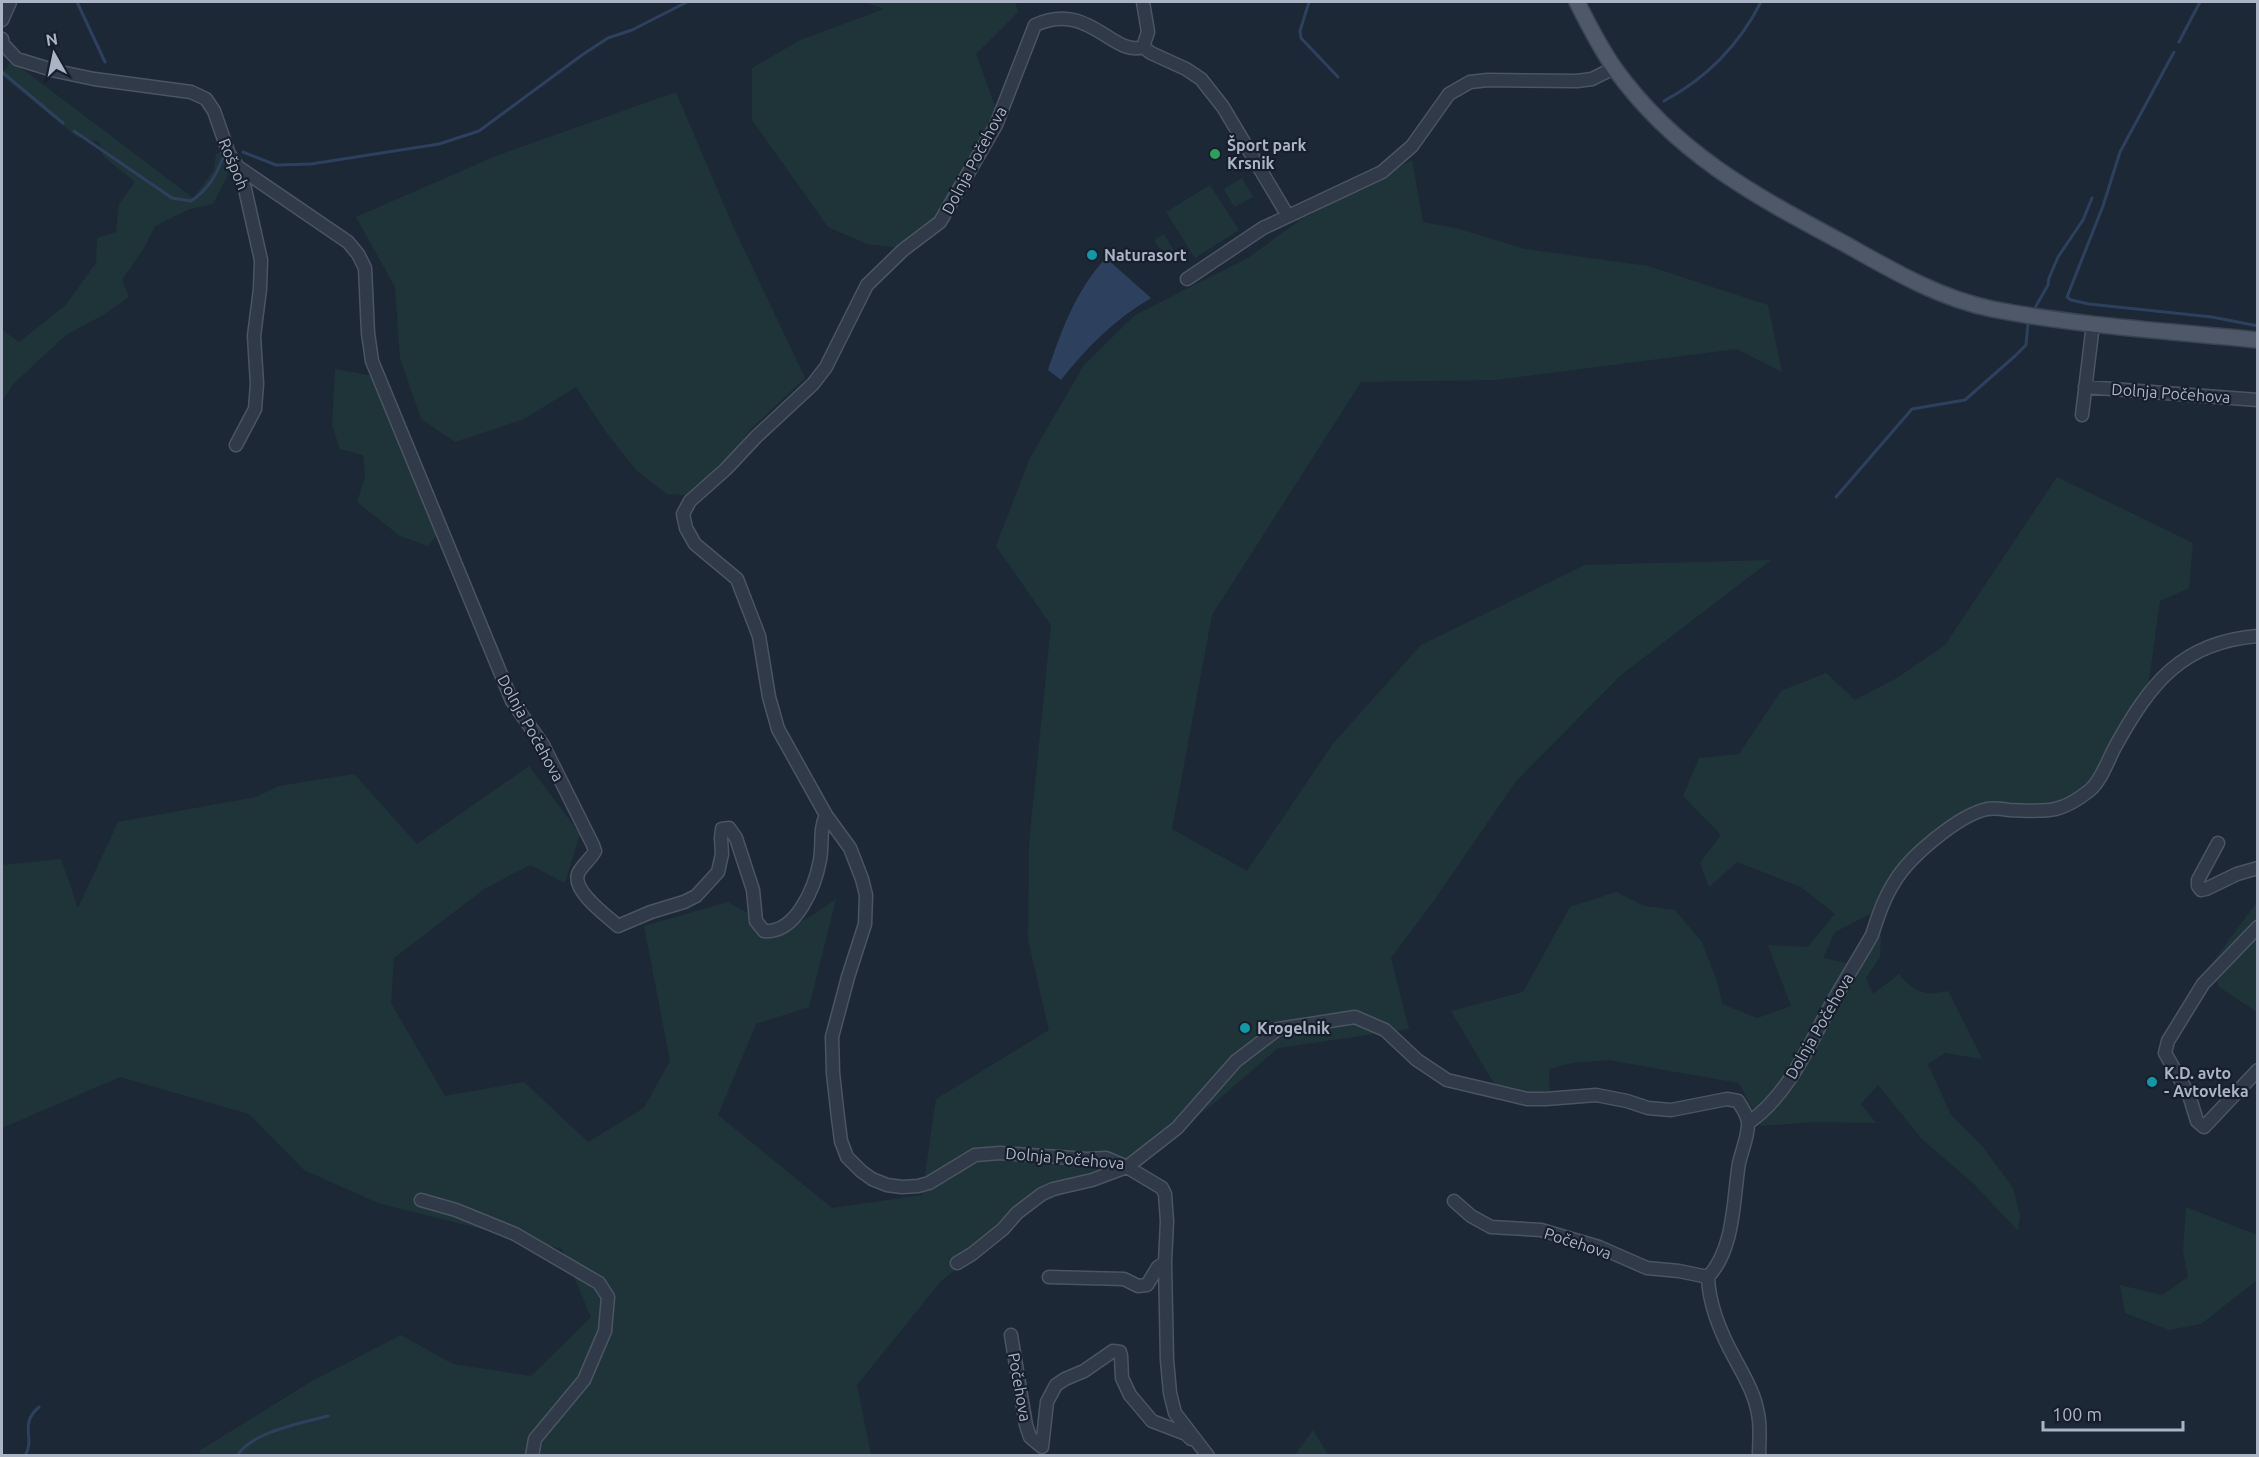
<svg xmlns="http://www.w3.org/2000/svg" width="2259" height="1457" viewBox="0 0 2259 1457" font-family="Ubuntu,sans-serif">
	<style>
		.green { fill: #1f3438 }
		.water { fill: #2d405e }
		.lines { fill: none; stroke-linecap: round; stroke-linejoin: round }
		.stream { stroke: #2d405e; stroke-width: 3 }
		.minor-casing { stroke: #4b5463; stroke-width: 15 }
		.major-casing { stroke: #3a4351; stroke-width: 18 }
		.minor { stroke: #313a48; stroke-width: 12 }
		.major { stroke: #4e5868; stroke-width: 15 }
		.leisure-dot { fill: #2e9e5b; stroke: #171f2c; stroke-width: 2 }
		.culture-dot { fill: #0f9aa8; stroke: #171f2c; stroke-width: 2 }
		.labels { text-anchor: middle; stroke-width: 4.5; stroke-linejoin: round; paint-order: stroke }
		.poi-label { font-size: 16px; font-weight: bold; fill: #aab4c5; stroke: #171f2c; text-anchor: start }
		.street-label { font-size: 16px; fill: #aab4c5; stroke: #171f2c }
	</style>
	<rect width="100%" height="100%" fill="#1d2837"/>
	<path class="green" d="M864 2H1015L1018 12 976 54 998 115 938 220 901 248 867 244 828 227 752 120V68L800 40 884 9Z
		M12 61 193 198 214 170 216 154 225 150 233 165 213 204 190 209 155 226 144 248 122 280 129 297 105 314 66 335 13 384 2 402V330L19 342 66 305 96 263 97 238 116 232 119 204 135 182 103 156 99 142 77 137 2 76V73Z
		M676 92 732 224 805 378 750 430 723 466 686 495 667 494 636 470 606 432 576 387 524 419 455 442 421 419 400 358 395 287 356 217 496 156Z
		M1412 160 1423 222 1459 229 1525 249 1648 266 1768 305 1782 372 1737 349 1494 380 1361 382 1212 615 1172 829 1247 871 1332 745 1421 645 1585 565 1771 560 1621 675 1516 781 1435 899 1391 958 1409 1029 1278 1048 1211 1106 1111 1176 1036 1205 941 1281 857 1385 871 1455H201L199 1451 312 1381 401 1335 453 1364 531 1376 591 1317 562 1249 378 1203 304 1170 249 1114 120 1077 2 1128V865L61 859 78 908 118 822 256 797 279 786 354 774 417 844 529 766 580 834 565 883 530 865 484 889 394 958 391 1003 445 1096 524 1082 588 1142 644 1108 670 1061 644 926 728 902 772 927 805 920 836 899 809 1007 756 1024 718 1115 832 1208 922 1195 936 1099 1049 1030 1028 940 1029 843 1051 625 996 546 1030 458 1084 365 1135 315 1248 258 1300 220Z
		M1242 178 1253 197 1234 207 1224 189Z
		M1210 185 1239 230 1195 258 1166 212Z
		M1164 234 1176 254 1167 260 1154 240Z
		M335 369 373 376 438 534 428 546 400 536 357 502 365 477 363 455 340 449 332 425Z
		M2057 477 2193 543 2189 588 2160 601 2148 687 2122 722 2091 787 2066 804 1988 807 1921 850 1878 910 1835 932 1823 958 1846 963 1881 935 1880 957 1866 978 1873 994 1899 974C1915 993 1923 996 1948 991L1982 1059 1945 1053 1928 1064 1951 1115 1983 1147 2013 1188 2020 1216 2018 1231 1975 1185 1922 1139 1878 1085 1861 1104 1876 1123 1814 1122 1761 1126 1739 1083 1608 1060 1572 1063 1549 1069 1550 1096 1523 1094 1496 1087 1451 1011 1523 992 1570 907 1616 892 1644 906 1675 910 1702 942 1718 984 1722 1004 1757 1018 1791 1006 1768 945 1808 947 1835 914 1801 887 1737 862 1709 887 1700 863 1721 835 1683 796 1699 758 1739 754 1781 691 1826 673 1855 700 1897 678 1945 645Z
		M2257 902V1012L2219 987 2210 966Z
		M2186 1207 2257 1235V1280L2201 1324 2169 1330 2125 1313 2120 1285 2162 1295 2188 1277 2183 1251Z
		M1313 1430 1328 1455H1295Z"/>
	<path class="water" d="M1106 258 1151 298C1115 319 1087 347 1061 380L1048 370C1062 329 1076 290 1106 258Z"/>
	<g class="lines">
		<path class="stream" d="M77 2 105 62
			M1309 2 1300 31 1301 38 1338 77
			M2179 42 2200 2
			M2174 52 2120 152 2103 206 2067 297 2071 300 2089 304 2212 317 2258 326
			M2 72 63 123
			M1664 101C1707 78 1739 45 1761 2
			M74 131 172 198 191 201C209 189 217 174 224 155
			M243 152 276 165 311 164 439 144 479 131 582 55 608 38 632 30 687 2
			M2036 306 2048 285 2049 278 2058 257 2083 220 2092 198
			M1836 497 1912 409 1965 400 2015 356 2026 345 2028 323
			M25 1456C36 1437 18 1425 39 1407
			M237 1456C251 1432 302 1423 328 1416"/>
		<defs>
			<path id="minor" d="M1143 2 1148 32 1143 47
				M2 20 10 2
				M2 39 3 44 17 59 56 71 94 79 191 92 206 99 214 111 229 154 238 167 245 189 261 260 260 289 254 336 257 384 255 409 236 445
				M1143 47C1112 57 1089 0 1035 25L996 125 940 222 903 250 867 285 826 367 813 384 756 437 726 469 690 501 683 514 686 528 695 544 737 579 759 636 769 697 778 729 826 815 850 848 862 879 866 895 865 924 848 977 832 1037 833 1073 838 1118 841 1141 847 1157 861 1171 872 1179 887 1185 902 1187 918 1186 929 1183 975 1155 1000 1153 1087 1159 1106 1158 1127 1167 1162 1188 1165 1194 1167 1221 1165 1262 1167 1360 1170 1393 1175 1413 1208 1456
				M1143 47 1151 53 1186 69 1201 79 1223 107 1288 216
				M238 167 348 242 358 254 365 268 368 333 372 361 512 701 543 745 593 845 595 851C591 859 581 866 578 874 572 891 607 916 618 926L651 912 684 902 696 896 718 872 722 854 721 838 722 829 729 828 736 838 753 890 756 921 764 931C796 934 815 887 820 860 823 844 819 830 826 815
				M1187 279 1263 228 1382 172 1412 146 1449 94 1470 82 1488 80 1577 81 1592 79 1614 68
				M2085 387 2258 400
				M2082 415 2093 324
				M2218 843 2198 880V886L2201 890 2206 889 2237 874 2258 868
				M2258 927 2203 984 2168 1041 2165 1053 2189 1095 2197 1121 2204 1127 2258 1070
				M1748 1123C1789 1095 1809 1045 1832 1003 1845 980 1859 958 1872 935 1878 916 1884 898 1895 881 1910 856 1959 815 1987 809 1993 808 2002 809 2009 810 2046 811 2059 815 2090 790 2101 781 2108 760 2115 747 2150 684 2181 642 2258 636
				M421 1200 456 1210 515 1234 599 1283 608 1297 605 1331 584 1380 535 1439 532 1456
				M1454 1201 1471 1216 1491 1227 1541 1230 1599 1247 1647 1268 1679 1271 1708 1277
				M957 1263 972 1254 1003 1229 1017 1213 1042 1194 1053 1189 1092 1180 1127 1167 1177 1128 1236 1061 1278 1029 1355 1017 1385 1030 1417 1060 1447 1080 1527 1099H1546L1596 1095 1627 1101 1648 1108 1671 1110 1727 1099 1738 1101C1742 1108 1747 1114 1748 1122 1749 1134 1742 1150 1739 1163 1733 1199 1735 1248 1708 1277 1709 1306 1721 1334 1735 1359 1744 1376 1755 1394 1758 1414 1761 1427 1759 1442 1759 1456
				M1049 1277 1124 1279 1138 1286 1147 1285 1158 1267 1165 1262
				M1011 1335 1026 1425 1030 1437 1042 1447 1047 1402 1056 1385 1065 1379 1084 1371 1113 1351 1120 1352 1121 1356 1122 1378 1130 1395 1152 1421 1186 1434 1191 1439"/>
			<path id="major" d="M1577 2C1588 24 1600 48 1615 69 1677 155 1756 196 1847 245 1893 271 1939 298 1992 309 2079 326 2169 331 2258 340"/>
		</defs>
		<use href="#minor" class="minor-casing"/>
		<use href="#major" class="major-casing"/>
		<use href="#minor" class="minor"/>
		<use href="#major" class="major"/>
	</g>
	<circle class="leisure-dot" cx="1215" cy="154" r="6"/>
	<g class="culture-dot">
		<circle cx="1092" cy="255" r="6"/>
		<circle cx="1245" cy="1028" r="6"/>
		<circle cx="2152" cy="1082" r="6"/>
	</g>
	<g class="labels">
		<g class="poi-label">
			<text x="1227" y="151">Šport park<tspan x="1227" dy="18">Krsnik</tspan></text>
			<text x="1104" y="261">Naturasort</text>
			<text x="1257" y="1034">Krogelnik</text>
			<text x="2164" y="1079">K.D. avto<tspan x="2164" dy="18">- Avtovleka</tspan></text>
		</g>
		<g class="street-label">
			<text transform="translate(974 160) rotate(-62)" y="6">Dolnja Počehova</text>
			<text transform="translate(234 164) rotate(68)" y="6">Rošpoh</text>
			<text transform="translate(2171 393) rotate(4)" y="6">Dolnja Počehova</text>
			<text transform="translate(531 728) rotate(61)" y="6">Dolnja Počehova</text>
			<text transform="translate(1819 1026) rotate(-60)" y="6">Dolnja Počehova</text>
			<text transform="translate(1065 1158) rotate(5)" y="6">Dolnja Počehova</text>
			<text transform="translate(1578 1243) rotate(18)" y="6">Počehova</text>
			<text transform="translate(1020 1387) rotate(80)" y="6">Počehova</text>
		</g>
	</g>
	<rect width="2259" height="1457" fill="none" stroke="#aab4c5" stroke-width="6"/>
	<g transform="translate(54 54) rotate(351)" stroke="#171f2c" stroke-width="4.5" paint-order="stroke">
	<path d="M0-4.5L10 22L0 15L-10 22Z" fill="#aab4c5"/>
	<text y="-9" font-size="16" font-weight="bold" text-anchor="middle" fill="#aab4c5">N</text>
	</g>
	<path d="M2043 1421v9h140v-9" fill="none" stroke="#aab4c5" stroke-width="3"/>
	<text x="2052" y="1421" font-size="18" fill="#aab4c5" stroke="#171f2c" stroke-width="4.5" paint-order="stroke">100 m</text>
</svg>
